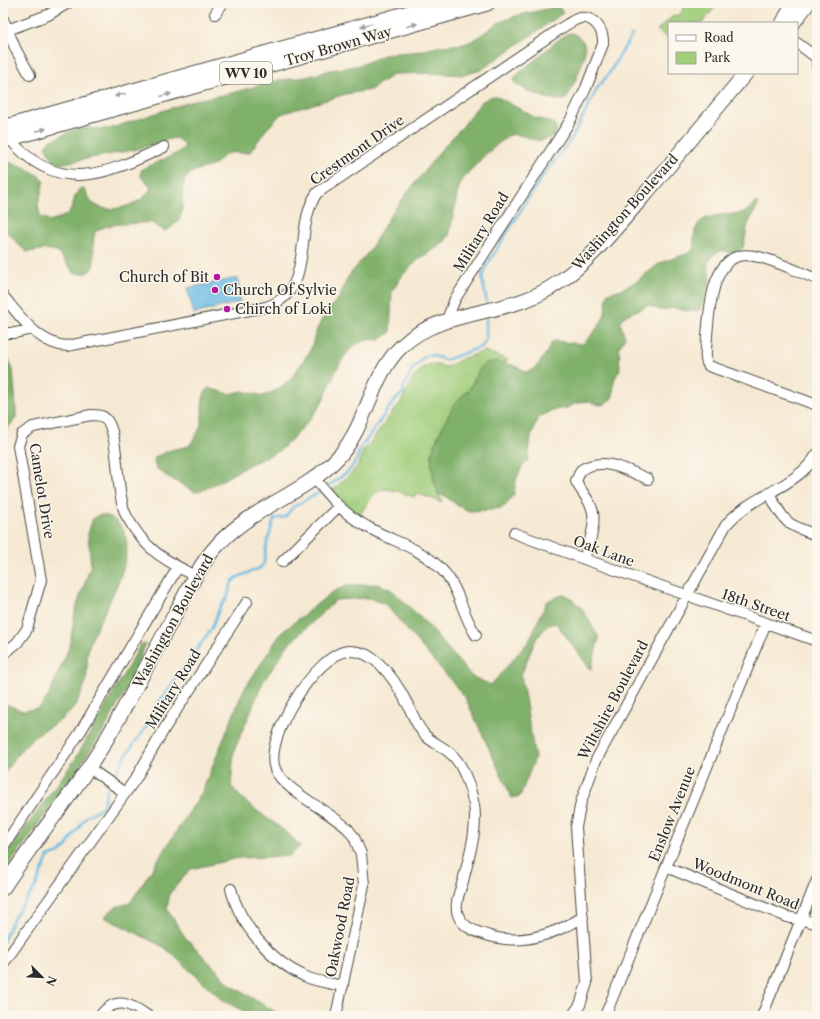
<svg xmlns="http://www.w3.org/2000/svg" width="820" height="1019" viewBox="0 0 820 1019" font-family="'Libre Caslon Text',serif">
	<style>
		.green { fill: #a0ce7b; stroke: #667c53 }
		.forest { fill: #80b16b; stroke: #566e4b }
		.water { fill: #68b9e3; stroke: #4a7287 }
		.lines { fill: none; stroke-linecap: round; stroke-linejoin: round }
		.stream { stroke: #68b9e3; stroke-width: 2.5 }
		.street-casing { stroke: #494844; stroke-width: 12 }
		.secondary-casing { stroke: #494844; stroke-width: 16 }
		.primary-casing { stroke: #494844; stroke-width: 17 }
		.street { stroke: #fff; stroke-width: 10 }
		.secondary { stroke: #fff; stroke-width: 14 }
		.primary { stroke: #fff; stroke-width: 15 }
		.oneway { fill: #a0a0a0 }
		.poi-dot { fill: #b5179e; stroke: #fbf7ec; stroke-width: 1.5 }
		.labels { text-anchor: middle; stroke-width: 3; stroke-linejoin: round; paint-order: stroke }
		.shield { fill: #fbf7ec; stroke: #696865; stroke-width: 1 }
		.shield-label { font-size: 13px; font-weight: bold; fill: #2b2b2b }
		.street-label { font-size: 14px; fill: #2b2b2b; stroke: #fbf7ec }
		.poi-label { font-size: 14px; fill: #2b2b2b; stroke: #fbf7ec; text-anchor: start }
	</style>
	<rect width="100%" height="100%" fill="#fbf7ec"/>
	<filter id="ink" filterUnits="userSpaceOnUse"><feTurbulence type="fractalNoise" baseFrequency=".025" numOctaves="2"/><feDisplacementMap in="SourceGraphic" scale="8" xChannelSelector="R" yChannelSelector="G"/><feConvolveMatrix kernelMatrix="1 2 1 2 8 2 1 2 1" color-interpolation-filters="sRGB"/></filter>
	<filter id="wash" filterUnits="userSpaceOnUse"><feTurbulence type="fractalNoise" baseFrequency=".012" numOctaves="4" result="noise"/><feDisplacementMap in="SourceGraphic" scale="16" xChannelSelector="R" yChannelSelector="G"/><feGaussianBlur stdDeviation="0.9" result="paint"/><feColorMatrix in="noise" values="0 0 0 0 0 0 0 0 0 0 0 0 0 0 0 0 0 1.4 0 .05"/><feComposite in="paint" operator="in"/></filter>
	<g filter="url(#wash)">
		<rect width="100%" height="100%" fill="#f6e9d3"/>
		<path class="green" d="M687 3H714L717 5 702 23H669V39L657 30 674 15 679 16Z
			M485 351 508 360 505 363 492 362 485 364 480 369 469 389 455 403 438 436 432 451V465L434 481 442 502 416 493 414 497C380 484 379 485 359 516L331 492 352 473 359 464 363 450 368 446 392 413 401 402 412 380 422 368 430 364 447 367 464 358Z"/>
		<path class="forest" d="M555 7 560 8 563 13 481 70 464 75 429 73 394 74 370 90 346 94 281 114 265 131 250 152C243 154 237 152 229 153 222 155 218 163 212 166 204 169 196 169 189 175 172 192 197 214 165 231L150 222C133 225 109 221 95 232 89 250 105 278 74 273 54 248 60 247 27 252 17 245 13 236 3 229V162C16 162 36 171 44 181L38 205 40 216 50 221C55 219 61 218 66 215 76 209 71 194 82 187L86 192 91 202C96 206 106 210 112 209 126 208 145 201 151 188L140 175 142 169C153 163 181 155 185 145L176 138 170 139 134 150 59 164 54 162 46 148 48 142 78 128 109 129 195 100 228 94 279 80 307 77 331 70 360 65 387 54 421 51 441 46 464 44 474 40 498 23 516 16Z
			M572 33C579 36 585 41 585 49 586 58 571 91 566 99 553 103 523 91 513 81L516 76 558 40 567 34Z
			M496 96 536 118 553 123 556 128V134C534 149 530 132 509 135L486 154 462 179 458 191 449 236 441 245 420 258 402 276 392 291 390 333 380 340C340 334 334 386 317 410 310 420 289 443 280 450 269 457 257 460 247 466 232 475 217 483 201 491L195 492 165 475 156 468 154 463 155 457 171 450 189 446C193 440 199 432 201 424 204 412 199 399 208 388L230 394 242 391 263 396 275 391 290 380 310 351 317 329 326 312 339 298 348 277 369 251 391 214 440 151 463 126 481 102 490 97Z
			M756 202 758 205 748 224 743 248 733 254 722 250 713 255 707 264 711 279 700 310 689 311 673 308 661 310 647 305C638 312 625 312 620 322L625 337 619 348 620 369 614 380 613 396 611 399 605 404 600 405 585 401 574 404 567 408 552 410 538 418 531 436 528 460 522 467 516 480 514 495 503 507 492 510 469 511 458 506 445 496 438 494C434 480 430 466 432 452 433 446 452 407 456 402 460 398 465 394 469 390 475 382 476 370 485 364 493 358 518 365 525 372 539 371 546 352 553 341L583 344C592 335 604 322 606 309 607 302 605 299 608 293L622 289 637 281 660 263 692 252C695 244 693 238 695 231 701 210 729 217 745 212 750 210 751 204 756 202Z
			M3 352 9 359 13 370 16 406V418L3 434Z
			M99 515C109 515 113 518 120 525 144 554 98 617 89 646 86 657 88 669 86 680 84 689 78 702 72 710 63 721 50 725 38 734 23 745 13 760 3 775V703L23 711 39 708 48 697 70 645 75 611 91 565 88 534 93 518Z
			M379 584 393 591 427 624 471 676 491 685 529 641 547 601 565 594 581 607 599 638 591 670 556 623 548 625 536 639 521 675 535 758 520 796 512 798 465 697 385 604 369 598 336 600 288 645 263 682 234 751 231 786C250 811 280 823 301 846L289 856 239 858 191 869 170 893 167 909 185 937 231 985 282 1016H248L240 1009 225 1002 164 947 104 917 115 907 130 903 202 792 243 691 281 633 332 592 349 585Z
			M141 644H146L124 694 101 735 3 874V859L76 758Z"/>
		<path class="water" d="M238 278 240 302 194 314 187 288Z"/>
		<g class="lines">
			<path class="stream" d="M487 303 482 278 487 265 539 181 572 138 598 87 608 75 632 35
				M327 487 349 471 356 461 360 449 394 401 403 393 404 386 412 370 425 356 431 355 446 360 483 346 486 337V319
				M113 778 126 755 146 727 155 708 212 628 219 609 227 598 232 582 236 578 260 568 264 563 266 547 274 519 285 517 293 507 320 492
				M3 941 14 917 36 886 48 857 59 853 65 848 86 817 103 806 107 788"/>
		</g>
	</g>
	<g filter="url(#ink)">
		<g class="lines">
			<defs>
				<path id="street" d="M215 14 223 3
					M3 19 16 50 30 75
					M7 30 48 15 68 3
					M797 43 817 58V66
					M9 138C57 196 106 175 164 147
					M817 279C797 272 759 251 739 256 711 263 709 314 707 336 707 345 703 360 709 366L817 405
					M3 296C20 316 38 344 67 346L266 307C317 291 292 229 317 193L566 25C570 23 575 19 580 18 595 16 604 31 603 44L586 88 570 121 455 299 446 322
					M3 333H15L32 329
					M315 479C330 498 344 514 366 526 389 540 418 547 438 566 459 584 461 613 476 635
					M769 493C785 523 785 524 817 535
					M514 533 584 559 817 641
					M584 559C589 544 598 521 591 506 587 497 580 490 576 481L581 470C603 456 627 470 648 479
					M282 562 338 507
					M3 654 17 643 27 629 41 580 18 446 22 434 33 427 91 415C97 415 102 415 106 419 120 435 115 493 126 515 144 549 163 559 195 576
					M89 768 125 793
					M3 847 79 734 178 567
					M666 867 787 917 817 923
					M231 889C240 925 271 961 304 976 316 982 330 983 343 986
					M3 964 136 778 166 726 247 602
					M100 1016C115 995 131 1004 148 1016
					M336 1016 364 885 361 854 354 837 348 829C331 812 283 790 275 769 263 739 316 654 348 651 377 649 397 683 408 705 413 715 417 727 425 735 432 743 443 746 451 754 463 764 471 789 474 805 478 830 469 856 463 881 460 891 454 904 458 915 463 929 480 933 493 937 525 945 555 934 583 917
					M572 1016 580 1005 587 983 576 827 581 802 596 760 726 525C751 494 796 489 817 454
					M605 1016 766 623
					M762 1016 817 880"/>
				<path id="secondary" d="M783 23 793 3
					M793 23 808 3
					M3 888C37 835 79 788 110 733 132 695 152 656 173 618 186 594 197 569 214 549 250 506 305 496 341 454 368 422 371 374 403 345 441 309 506 316 550 288 586 266 613 231 640 200 676 158 711 115 746 73"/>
				<path id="primary" d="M3 128 444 3
					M3 140 487 3"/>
			</defs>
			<use href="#street" class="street-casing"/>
			<use href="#secondary" class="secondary-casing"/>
			<use href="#primary" class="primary-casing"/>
			<use href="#street" class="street"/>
			<use href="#secondary" class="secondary"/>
			<use href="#primary" class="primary"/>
		</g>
		<defs><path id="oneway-solid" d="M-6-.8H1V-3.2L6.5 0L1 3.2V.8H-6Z"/></defs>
		<g class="oneway">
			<use href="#oneway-solid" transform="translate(366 25) rotate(165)"/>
			<use href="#oneway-solid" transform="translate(412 25) rotate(-16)"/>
			<use href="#oneway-solid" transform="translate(120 95) rotate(165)"/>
			<use href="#oneway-solid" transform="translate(166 95) rotate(-15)"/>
			<use href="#oneway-solid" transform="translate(41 130) rotate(-15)"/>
		</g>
	</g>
	<g class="poi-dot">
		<circle cx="217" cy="277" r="4"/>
		<circle cx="215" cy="290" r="4"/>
		<circle cx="227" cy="309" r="4"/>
	</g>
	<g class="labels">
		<rect class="shield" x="220" y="62" width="52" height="22" rx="3"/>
		<g class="shield-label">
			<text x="246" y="78">WV 10</text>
		</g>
		<g class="street-label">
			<text transform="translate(338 46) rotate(-16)" y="5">Troy Brown Way</text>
			<text transform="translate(357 150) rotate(-35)" y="5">Crestmont Drive</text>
			<text transform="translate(625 212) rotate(-48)" y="5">Washington Boulevard</text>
			<text transform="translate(481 232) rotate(-58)" y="5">Military Road</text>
			<text transform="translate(42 491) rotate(81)" y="5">Camelot Drive</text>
			<text transform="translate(604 551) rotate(20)" y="5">Oak Lane</text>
			<text transform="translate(756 605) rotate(19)" y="5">18th Street</text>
			<text transform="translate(173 621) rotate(-61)" y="5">Washington Boulevard</text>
			<text transform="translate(173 689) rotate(-58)" y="5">Military Road</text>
			<text transform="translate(613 700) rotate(-62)" y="5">Wiltshire Boulevard</text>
			<text transform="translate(672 814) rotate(-68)" y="5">Enslow Avenue</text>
			<text transform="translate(746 884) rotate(22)" y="5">Woodmont Road</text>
			<text transform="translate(340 927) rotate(-79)" y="5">Oakwood Road</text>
		</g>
		<g class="poi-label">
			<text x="209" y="282" text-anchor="end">Church of Bit</text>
			<text x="223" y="295">Church Of Sylvie</text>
			<text x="235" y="314">Chirch of Loki</text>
		</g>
	</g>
	<rect width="820" height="1019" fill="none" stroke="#fbf7ec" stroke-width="16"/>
	<rect x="668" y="22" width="130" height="52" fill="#fbf7ec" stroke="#a8a59f"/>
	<rect x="676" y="35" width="20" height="6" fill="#ffffff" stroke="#a8a59f"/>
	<text x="704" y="42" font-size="12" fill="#2b2b2b">Road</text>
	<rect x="676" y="52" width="20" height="12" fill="#a0ce7b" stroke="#a8a59f"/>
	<text x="704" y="62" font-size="12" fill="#2b2b2b">Park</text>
	<g transform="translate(42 977) rotate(114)" stroke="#fbf7ec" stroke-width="3" paint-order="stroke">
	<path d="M0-3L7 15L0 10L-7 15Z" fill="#2b2b2b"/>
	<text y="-6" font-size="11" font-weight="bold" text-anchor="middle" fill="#2b2b2b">N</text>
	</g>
</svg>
